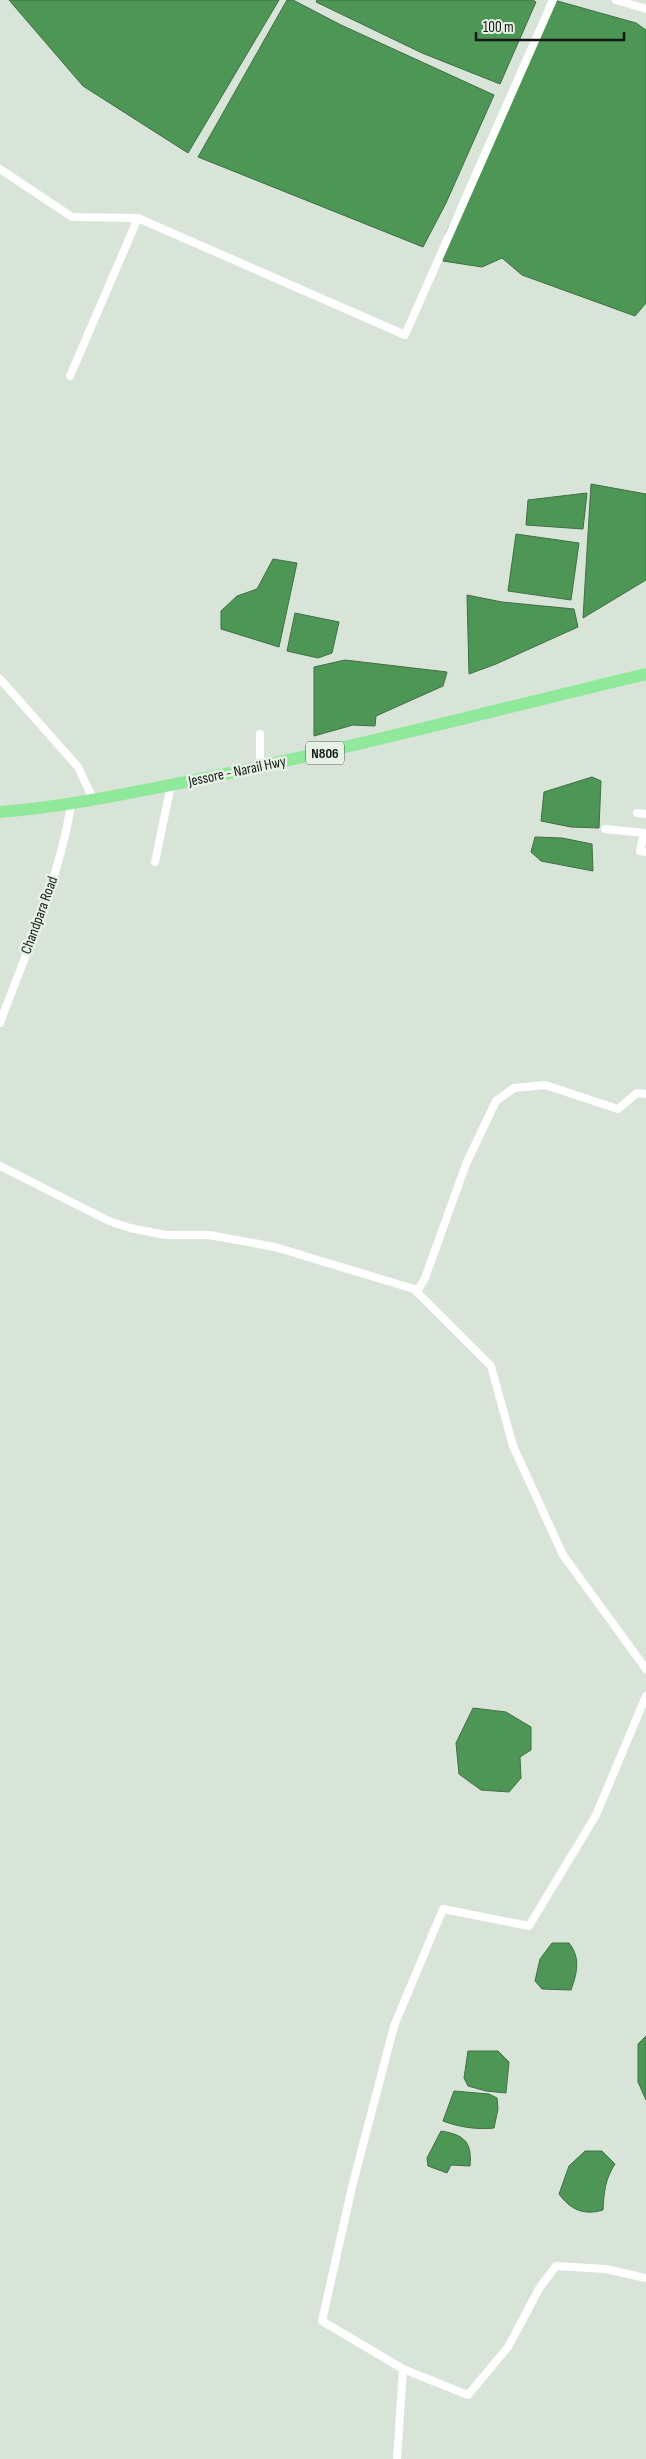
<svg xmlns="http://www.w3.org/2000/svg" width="646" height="2459" viewBox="0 0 646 2459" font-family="'Sofia Sans Condensed',sans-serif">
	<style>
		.water { fill: #4e9656; stroke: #3d7042 }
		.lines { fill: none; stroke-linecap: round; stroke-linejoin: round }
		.minor { stroke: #fff; stroke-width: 8 }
		.trunk { stroke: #90e89b; stroke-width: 12 }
		.labels { text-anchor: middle; stroke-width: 5; stroke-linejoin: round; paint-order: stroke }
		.shield { fill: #e6f2e6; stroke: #535953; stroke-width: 1 }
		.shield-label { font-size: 14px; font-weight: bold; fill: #141814 }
		.street-label { font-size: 15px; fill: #141814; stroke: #e6f2e6 }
	</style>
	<rect width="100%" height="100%" fill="#d9e4d9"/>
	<path class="water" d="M9 0H279L188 153 83 86Z
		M287 0H293L341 25 494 95 446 203 423 247 198 157Z
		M317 0H533L536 2 500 84 422 53 316 2Z
		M554 0 636 23 646 30V303L635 316 522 275 502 258 482 267 443 261 446 233Z
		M591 484 646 494V580L583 618Z
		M587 493 583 529 526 525 528 500Z
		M516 534 579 543 571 600 508 591Z
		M273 559 297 563 279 647 221 629V611L237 596 257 589Z
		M467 595 502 602 574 609 578 627 496 664 469 674Z
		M295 613 339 622 332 653 318 658 287 651Z
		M345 660 447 672 443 686 376 716 375 726 353 725 314 736V667Z
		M592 777 601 781 599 828 571 827 541 821 544 792Z
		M535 837 562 838 592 844 593 871 541 861 531 852Z
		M473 1708 506 1712 531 1727V1750L520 1757 521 1778 509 1792 481 1790 459 1774 456 1743Z
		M552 1943H569C581 1958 577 1973 571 1990L542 1989 535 1981 540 1959Z
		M646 2036V2100L638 2082V2044Z
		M468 2051H498L509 2062 506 2093 486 2091 468 2086 464 2078Z
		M454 2091 489 2094 497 2098 498 2109 494 2128C477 2130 459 2127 443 2121Z
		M441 2131C465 2135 472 2142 470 2166L451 2165 447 2173 428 2166 427 2158Z
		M585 2151H602L615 2164C605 2179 604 2192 603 2210 583 2216 570 2209 559 2194L569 2166Z"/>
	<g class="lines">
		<path class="minor" d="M616 0 646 9
			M0 169 72 217 138 218 405 335 553 0
			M70 376 138 218
			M0 679 78 767 94 801
			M260 734V766
			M637 813 646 814
			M605 829 644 833 640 851 646 852
			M155 862 171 785
			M0 1023C26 952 59 880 71 805
			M0 1166 109 1221 130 1228 166 1235H209L275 1247 414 1289 491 1366 513 1446 563 1555 646 1669
			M417 1292 425 1278 466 1164 496 1101 514 1088 545 1085 618 1109 637 1093 646 1094
			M403 2369 468 2395 508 2347 540 2287 556 2266 606 2269 646 2278
			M397 2459 403 2369 322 2321 352 2187 394 2026 443 1909 529 1926 596 1815 646 1696"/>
		<path class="trunk" d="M0 812C73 806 144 790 216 776 360 746 503 708 646 674"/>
	</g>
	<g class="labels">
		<rect class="shield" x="306" y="741.5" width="38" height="23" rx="4"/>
		<g class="shield-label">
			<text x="325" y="758">N806</text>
		</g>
		<g class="street-label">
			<text transform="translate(237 771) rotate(-12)" y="5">Jessore - Narail Hwy</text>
			<text transform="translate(39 915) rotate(-70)" y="5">Chandpara Road</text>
		</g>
	</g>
	<path d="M476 32v8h148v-8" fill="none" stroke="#141814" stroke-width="2.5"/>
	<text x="483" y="32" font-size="15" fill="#141814" stroke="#e6f2e6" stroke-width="4" paint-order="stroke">100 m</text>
</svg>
